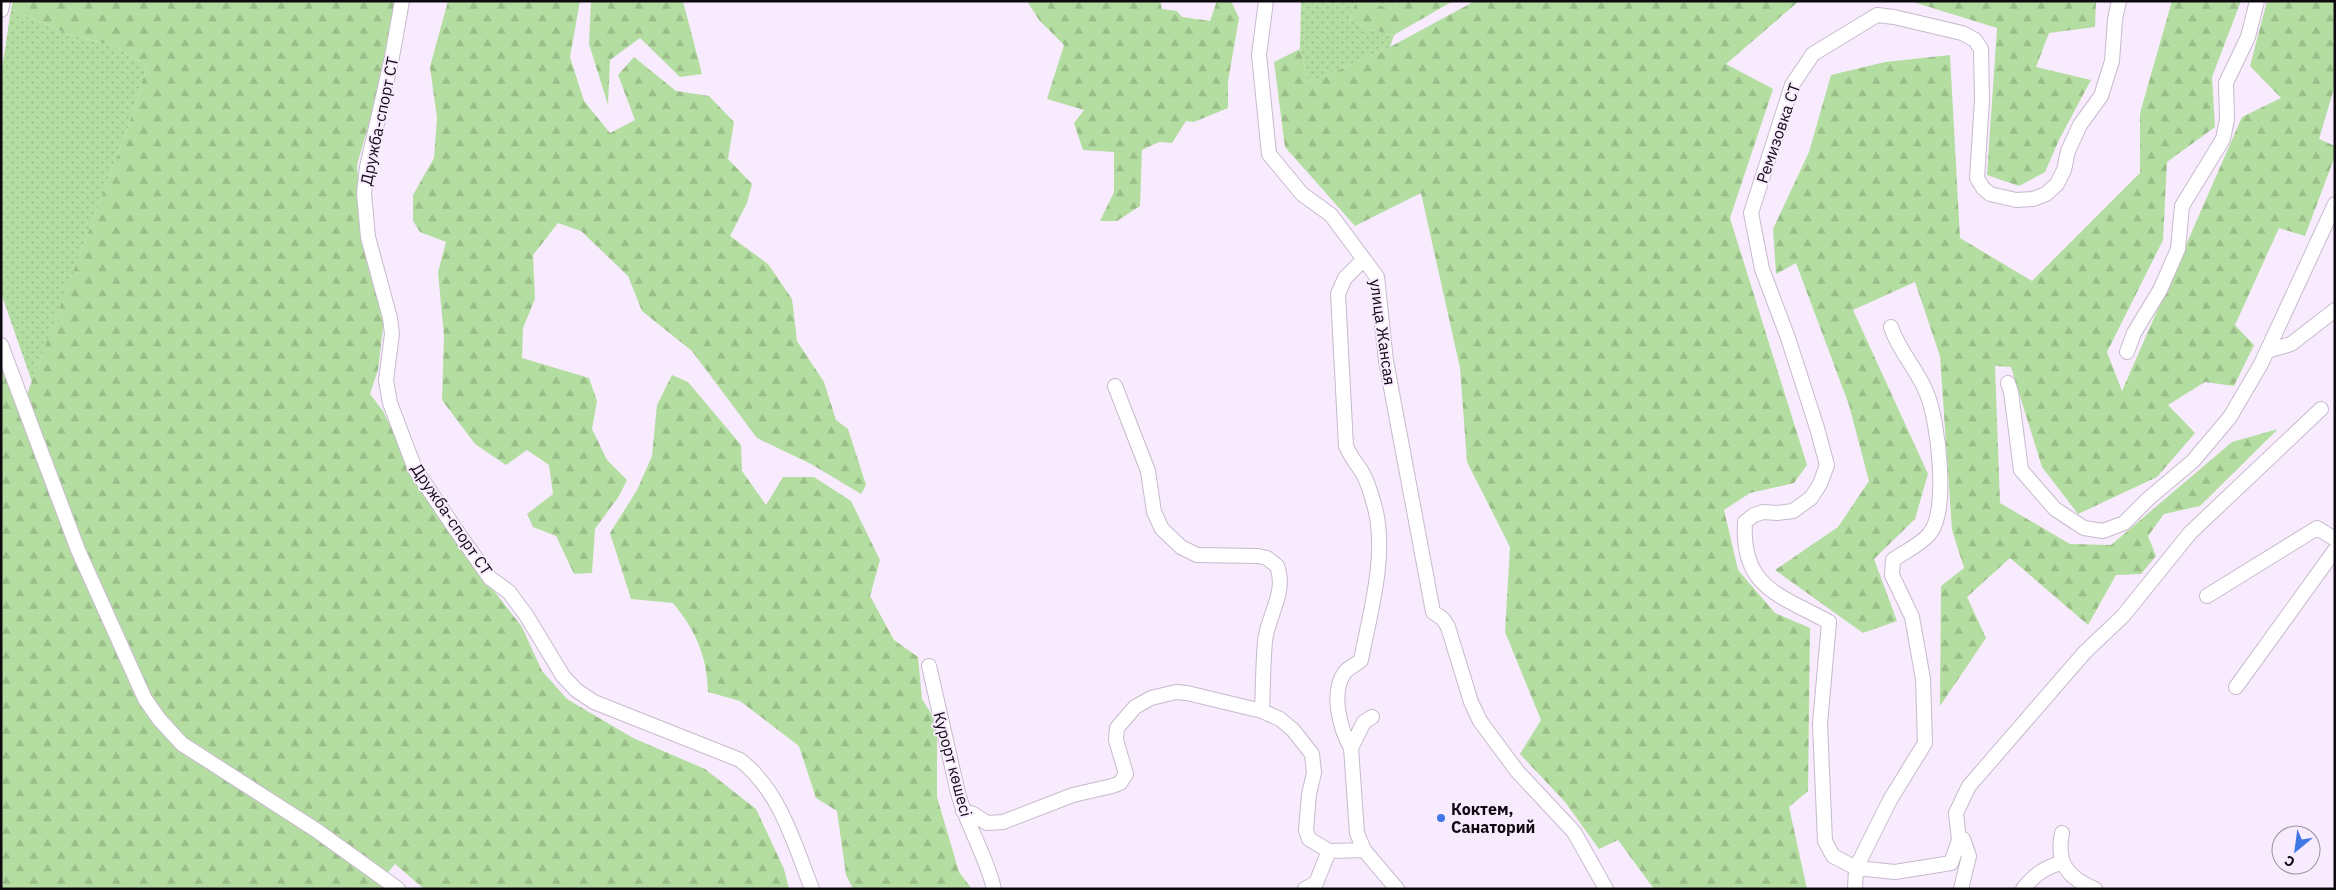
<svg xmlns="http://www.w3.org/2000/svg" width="2336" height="890" viewBox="0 0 2336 890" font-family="'IBM Plex Sans',sans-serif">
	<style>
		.grass { fill: url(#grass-dots) }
		.forest { fill: url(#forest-firs) }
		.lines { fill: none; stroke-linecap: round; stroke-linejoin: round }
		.minor-casing { stroke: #c7bacd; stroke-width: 16 }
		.minor { stroke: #fff; stroke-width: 14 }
		.poi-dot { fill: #4077e7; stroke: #f8ebfe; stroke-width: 2 }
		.labels { text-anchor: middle; stroke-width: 4; stroke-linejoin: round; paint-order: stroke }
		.street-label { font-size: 16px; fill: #0f0a11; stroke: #f8ebfe }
		.poi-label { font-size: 16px; font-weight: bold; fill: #0f0a11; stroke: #f8ebfe; text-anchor: start }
	</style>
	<defs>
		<pattern id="grass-dots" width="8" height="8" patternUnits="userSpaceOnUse" patternTransform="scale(1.25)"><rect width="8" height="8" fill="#b4dea1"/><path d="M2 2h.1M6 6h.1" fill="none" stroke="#9abd8a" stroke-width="1.8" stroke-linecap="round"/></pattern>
		<pattern id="forest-firs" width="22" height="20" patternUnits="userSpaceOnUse" patternTransform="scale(1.25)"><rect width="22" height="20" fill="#b4dea1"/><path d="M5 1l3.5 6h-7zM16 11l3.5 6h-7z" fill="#9abd8a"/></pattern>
	</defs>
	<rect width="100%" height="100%" fill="#f8ebfe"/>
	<path class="grass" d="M1301 1H1356L1350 19 1368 29 1394 35 1390 47 1309 83 1300 49Z
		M1367 1H1397L1387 8Z
		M11 9 65 33 114 46 147 66 128 127 32 382 1 293V76Z"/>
	<path class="forest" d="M13 1H396L373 109 357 165 362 235 384 319 378 370 370 394 383 411 403 452 470 560 522 627 542 671 567 699 633 738 705 769 756 809 784 869 789 889H424L395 864 382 880 392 889H1V354L24 402 128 127 147 66 114 46 65 33 11 9Z
		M448 1H580L570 57 584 101 610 133 635 120 618 75 634 57 676 91 709 96 734 122 728 159 752 184 747 203 730 236 768 264 792 299 797 341 824 382 836 420 848 429 866 485 861 494 811 464 757 438 692 351 642 311 628 276 581 231 558 223 533 255 535 299 523 328 522 358 589 378 597 401 592 429 607 460 627 480 619 496 595 529 592 573 574 574 556 536 533 527 527 514 553 494 549 465 527 450 506 465 475 444 442 400 444 336 438 272 446 242 420 232 413 221V195L434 158 437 118 430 67Z
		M591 1H683L702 74 680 77 640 38 610 60 608 105 589 44Z
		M1027 1H1160L1162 9 1177 11 1182 17 1210 21 1217 1H1231L1239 18 1228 81V108L1194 122 1186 121 1172 143 1159 142 1142 150 1140 206 1117 221H1100L1114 192V152L1083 150 1074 123 1084 110 1047 99 1064 45 1039 20Z
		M1356 1H1367L1387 8 1397 1H1453L1394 35 1368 29 1350 19Z
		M1475 1H1799L1726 64 1773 89 1730 218 1807 465 1794 483 1750 493 1724 510 1738 570 1775 613 1810 628 1808 791 1789 807 1807 889H1654L1618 840 1599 849 1565 802 1520 754 1541 720 1505 632 1510 547 1467 462 1460 368 1421 193 1355 226 1285 147 1274 62 1300 49 1309 83 1390 47Z
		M1910 1H2096L2095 27 2049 33 2036 67 2091 80 2059 140 2045 172 2019 186 1987 175 1997 28Z
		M2172 1H2241L2212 77 2215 127 2167 162 2163 240 2107 352 2122 391 2242 117 2281 98 2250 66 2267 1H2335V85L2319 139 2335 146V156L2305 236 2279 228 2235 325 2254 345 2234 386 2205 382 2168 405 2195 433 2157 477 2078 514 2042 467 2011 367 1995 366 2000 503 2070 544 2111 545 2232 442 2278 429 2200 506 2164 514 2148 536 2156 556 2141 574 2116 575 2088 625 2010 558 1967 597 1986 638 1940 706 1941 586 1964 568 1952 530 1940 356 1915 282 1853 310 1928 474 1915 519 1874 559 1897 621 1863 633 1775 570 1838 527 1869 481 1849 405 1796 263 1776 274 1773 229 1809 152 1831 75 1885 62 1950 55 1960 238 2032 281 2140 173V113Z
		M672 375 688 382 741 445 742 471 766 505 783 477H814L851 501 880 560 870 596 894 640 918 657 922 699 937 723V797L959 872 972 889H853L846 875 837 811 816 798 799 746 740 701 708 692C707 656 696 631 673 603L631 599 610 533 637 490 652 456 657 405Z"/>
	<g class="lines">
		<defs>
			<path id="minor" d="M402 1 392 57 367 167 364 193 368 237 390 318 392 334 386 380 390 403 415 469 454 527 490 578 509 592 526 615 563 676 576 690 594 702 740 760C780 791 794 843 812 889
				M1266 1 1259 55 1269 154 1302 194 1331 215 1377 277 1386 361 1433 612 1443 619 1448 627 1471 702 1480 721 1517 771 1574 832 1606 889
				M2119 1 2115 19 2112 61 2101 96 2080 125 2068 151 2064 170 2057 184 2046 194 2033 199 2016 200 1990 194 1983 188 1977 178 1982 100 1981 49 1975 40 1962 33 1894 17 1877 15 1813 54 1792 85 1751 213 1762 269 1788 338 1817 428 1827 465 1820 484 1811 498 1793 511 1777 513 1763 512 1754 515 1745 522C1741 588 1780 595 1829 622L1820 724 1825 841 1833 856 1856 868 1895 872 1951 863 1959 840 1956 813 1969 786 2085 652 2123 616 2190 533 2321 409
				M1 10 3 1
				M1 345 78 550 145 699 159 719 182 744 316 830 398 889
				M2267 351 2291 344 2335 310
				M2127 352 2134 333 2160 290 2178 249 2182 206 2223 139 2227 119 2226 83 2248 37 2257 1
				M2008 383 2011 392 2021 470 2055 509 2084 528 2103 531 2124 523 2148 499 2193 461 2230 417 2261 364 2335 204
				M1115 386 1148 471 1154 512 1162 529 1181 547 1197 555 1258 556 1267 558 1277 566C1287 592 1268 615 1265 641 1263 664 1263 687 1262 711
				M2207 596 2317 528 2335 539
				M929 666 958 793C967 826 986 855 994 889
				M2236 687 2335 550
				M1372 717 1364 722 1351 748 1357 833 1364 850 1397 889
				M1351 748C1340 729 1330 692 1345 672 1349 667 1356 665 1361 660 1370 613 1386 560 1376 512 1373 500 1368 482 1362 472 1356 463 1350 456 1346 446L1338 294 1345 278 1364 259
				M963 811 973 814 987 823 1003 822 1073 795 1112 786 1120 783 1126 774 1116 740 1117 728 1135 707 1151 698 1176 692 1187 693 1262 711 1280 719 1293 730 1312 754 1314 773 1309 794 1306 830 1309 839 1329 851 1364 850
				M2062 833C2056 862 2067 878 2095 889
				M1959 840 1963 839 1969 856 1961 889
				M1305 889 1316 883 1329 851
				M1855 889 1856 868 1890 800 1925 743 1923 679 1912 617 1892 575 1893 560C1904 552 1922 544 1930 533 1949 510 1938 420 1927 394 1918 370 1899 352 1891 327
				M2023 889C2035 874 2044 868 2063 862"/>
		</defs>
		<use href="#minor" class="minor-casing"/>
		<use href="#minor" class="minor"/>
	</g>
	<circle class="poi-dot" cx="1441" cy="818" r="5"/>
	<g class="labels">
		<g class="street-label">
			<text transform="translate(379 121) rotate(-78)" y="6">Дружба-спорт СТ</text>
			<text transform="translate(1778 133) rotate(-71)" y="6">Ремизовка СТ</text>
			<text transform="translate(1383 332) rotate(82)" y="6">улица Жансая</text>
			<text transform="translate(452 519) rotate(56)" y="6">Дружба-спорт СТ</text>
			<text transform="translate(953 764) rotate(75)" y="6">Курорт көшесі</text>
		</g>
		<g class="poi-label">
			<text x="1451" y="815">Коктем,<tspan x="1451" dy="18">Санаторий</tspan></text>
		</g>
	</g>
	<rect width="2336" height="890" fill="none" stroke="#0f0a11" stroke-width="5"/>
	<g transform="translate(2296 850) rotate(209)"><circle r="24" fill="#f8ebfe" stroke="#9b919f"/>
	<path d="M0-4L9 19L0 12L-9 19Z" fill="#4077e7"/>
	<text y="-8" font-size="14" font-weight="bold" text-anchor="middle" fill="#0f0a11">С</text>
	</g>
</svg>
